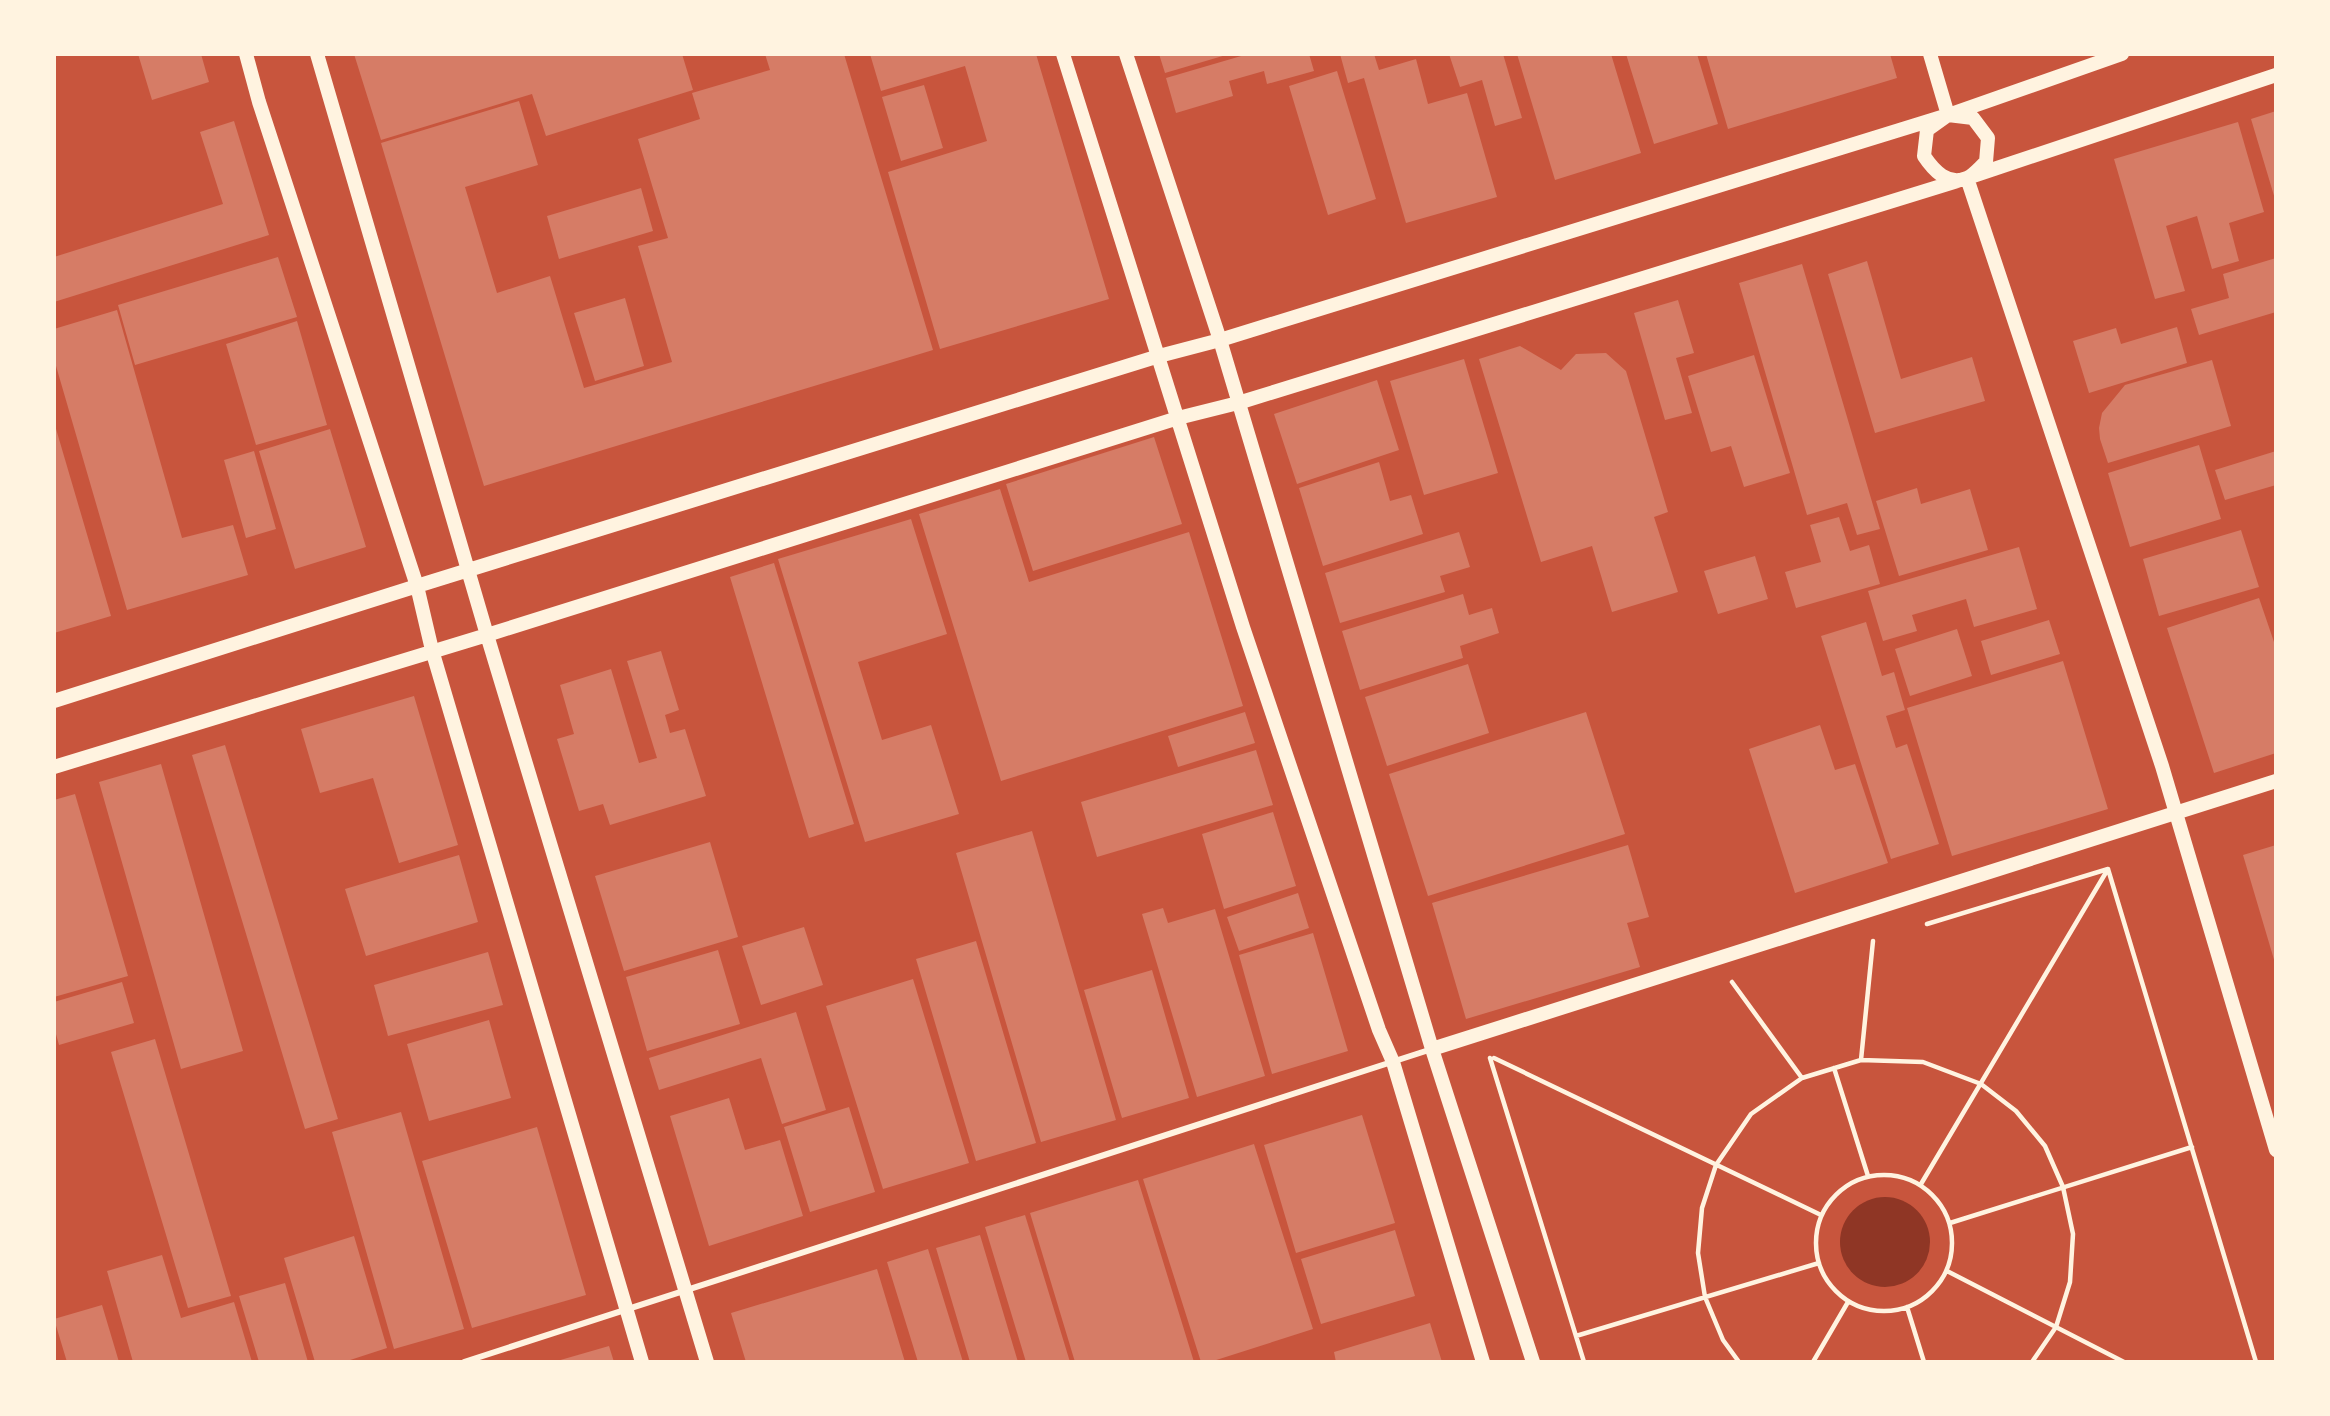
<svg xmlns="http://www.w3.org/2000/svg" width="2330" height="1416" viewBox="0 0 2330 1416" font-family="'Roboto Serif',serif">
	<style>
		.water { fill: #8f3625 }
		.building { fill: #d67c66 }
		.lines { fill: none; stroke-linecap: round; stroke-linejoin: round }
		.path { stroke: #fff3e0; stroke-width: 4.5 }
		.pedestrian { stroke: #fff3e0; stroke-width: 6 }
		.secondary { stroke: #fff3e0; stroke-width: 14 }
	</style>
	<rect width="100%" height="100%" fill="#c8553d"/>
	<path class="water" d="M1840 1242a45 45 0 1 1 90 0a45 45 0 1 1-90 0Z"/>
	<path class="building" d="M138 54H201L209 82 152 100Z
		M354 54H682L693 90 546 136 532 94 381 140Z
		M765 54H844L933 350 484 486 381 143 519 101 538 165 465 187 497 293 550 276 584 388 672 362 638 246 668 238 638 139 700 119 692 93 770 70Z
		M870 54H1036L1109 299 940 349 888 172 987 141 965 66 881 91Z
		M1159 54H1226V55L1165 73Z
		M1248 54H1309L1314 71 1267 84 1264 71 1229 81 1233 96 1176 113 1166 78Z
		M1340 54H1374L1379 70 1416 59 1428 104 1467 93 1497 197 1406 223 1364 78 1348 83Z
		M1449 54H1503L1522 118 1495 126 1482 80 1460 87Z
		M1517 54H1611L1641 153 1555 180Z
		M1626 54H1697L1718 124 1654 144Z
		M1706 54H1890L1897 78 1728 129Z
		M1337 71 1376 199 1328 215 1289 86Z
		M924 85 943 148 901 161 882 97Z
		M2276 111V199H2275L2251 119Z
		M234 121 269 235 54 302V257L223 204 200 132Z
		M2238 122 2264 212 2229 223 2239 261 2212 269 2197 216 2166 226 2185 291 2155 299 2114 159Z
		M641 188 653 231 559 259 547 216Z
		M278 257 297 317 135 365 118 305Z
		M2276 258V312L2199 335 2191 309 2229 298 2223 274Z
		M1867 261 1901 379 1972 357 1985 401 1875 433 1828 274Z
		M1802 264 1880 529 1857 535 1847 503 1807 515 1739 283Z
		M625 298 644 366 595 381 574 313Z
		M1678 300 1694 353 1676 358 1692 413 1665 420 1634 313Z
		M117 310 182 538 233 525 248 575 127 610 54 359V329Z
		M297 321 327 425 256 445 226 344Z
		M2177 327 2187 363 2089 393 2073 341 2116 328 2121 344Z
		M1520 346 1561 370 1576 354 1606 353 1626 371 1668 512 1654 517 1678 592 1612 612 1592 546 1541 562 1479 359Z
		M1754 355 1790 473 1744 487 1731 446 1711 452 1688 376Z
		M1464 359 1498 473 1424 495 1390 381Z
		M2212 360 2231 426 2108 463 2100 439 2099 428 2102 413 2125 385Z
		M1377 380 1399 450 1297 484 1274 414Z
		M54 422 111 616 54 633Z
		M330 429 366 547 295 569 259 451Z
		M1154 437 1182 524 1033 571 1006 484Z
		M2199 445 2221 519 2130 547 2108 473Z
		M254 451 276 529 246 538 224 460Z
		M2276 451V485L2225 500 2215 470Z
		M1379 462 1390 501 1411 495 1423 534 1323 566 1299 488Z
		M1917 488 1921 504 1970 489 1988 550 1899 576 1876 501Z
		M1000 489 1029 582 1189 532 1243 706 1001 781 919 514Z
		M1839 517 1850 551 1869 545 1880 584 1796 608 1785 572 1821 562 1810 525Z
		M911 519 947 634 858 662 882 740 931 725 959 814 865 842 778 559Z
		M2241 530 2259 587 2159 616 2143 559Z
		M1459 532 1470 567 1440 576 1445 592 1340 623 1325 573Z
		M2019 547 2037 609 1974 627 1966 599 1912 615 1917 631 1883 641 1868 591Z
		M1755 556 1768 599 1718 614 1704 571Z
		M774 563 854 824 809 838 730 577Z
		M1463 594 1469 615 1492 608 1499 633 1460 646 1463 658 1360 690 1342 631Z
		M2259 598 2274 642 2276 641V753L2214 773 2167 628Z
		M2049 620 2060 654 1991 675 1981 641Z
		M1866 622 1882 676 1894 672 1905 710 1886 716 1896 748 1907 744 1939 844 1891 859 1821 636Z
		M1957 629 1972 676 1910 696 1895 649Z
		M661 651 679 710 665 715 670 733 685 729 706 796 610 825 603 804 579 811 557 739 574 734 560 685 611 669 639 763 657 758 627 661Z
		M2063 661 2108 809 1952 856 1907 708Z
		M1468 664 1489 733 1387 766 1365 697Z
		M414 696 458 845 399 863 373 778 320 793 301 729Z
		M1245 712 1255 743 1178 767 1168 736Z
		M1586 712 1625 834 1428 896 1389 774Z
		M1820 725 1835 770 1855 764 1888 863 1795 893 1749 749Z
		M225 745 338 1119 305 1129 192 755Z
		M1256 750 1273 805 1097 857 1081 802Z
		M161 764 243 1051 181 1069 99 782Z
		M75 794 128 976 54 997V800Z
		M1273 812 1296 886 1224 909 1202 834Z
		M1032 831 1116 1120 1041 1142 956 853Z
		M710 842 738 937 624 971 595 876Z
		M1628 845 1649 917 1627 923 1640 967 1466 1019 1432 903Z
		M2276 845V963H2275L2243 855Z
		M459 855 478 922 366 956 345 889Z
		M1298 893 1309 928 1239 951 1227 917Z
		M1163 908 1168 923 1215 909 1265 1076 1197 1097 1142 914Z
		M804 927 823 985 761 1005 742 946Z
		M1313 933 1348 1051 1272 1074 1239 955Z
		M976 941 1036 1143 976 1161 916 959Z
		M718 950 740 1024 647 1051 626 977Z
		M488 952 503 1005 388 1036 374 985Z
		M1152 970 1189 1098 1122 1118 1084 990Z
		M913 979 969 1163 883 1189 826 1006Z
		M122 982 134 1023 59 1045 54 1027V1002Z
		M796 1012 826 1110 782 1124 761 1058 659 1090 649 1058Z
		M489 1020 511 1098 429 1121 407 1044Z
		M155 1039 231 1296 188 1308 111 1052Z
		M729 1098 745 1150 780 1140 803 1216 709 1246 670 1116Z
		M849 1107 875 1192 810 1212 784 1127Z
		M401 1112 464 1329 394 1349 332 1132Z
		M1362 1115 1395 1223 1296 1253 1264 1145Z
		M537 1127 586 1295 472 1328 422 1161Z
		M1254 1144 1313 1329 1210 1362H1201L1143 1179Z
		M1138 1180 1194 1362H1075L1030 1213Z
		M1025 1215 1070 1362H1026L985 1227Z
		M1395 1230 1415 1296 1321 1324 1301 1259Z
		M980 1235 1018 1362H970L936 1248Z
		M354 1236 387 1348 344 1362H315L284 1258Z
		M928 1249 963 1362H918L887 1262Z
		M162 1255 181 1318 234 1302 252 1362H133L107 1271Z
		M877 1269 905 1362H746L731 1313Z
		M285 1283 308 1362H259L239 1296Z
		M102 1305 119 1362H67L54 1319Z
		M1430 1323 1442 1362H1336L1334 1352Z
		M609 1346 614 1362H557V1361Z"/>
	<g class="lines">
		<path class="path" d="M1927 924 2108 869 2256 1362
			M1732 982 1802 1078
			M1490 1058 1584 1362
			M1494 1058 1821 1215
			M1861 1060 1873 941
			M1834 1068 1868 1176
			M1816 1243a68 68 0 1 1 136 0a68 68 0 1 1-136 0Z
			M1921 1184 2108 869
			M1950 1223 2192 1147
			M1947 1271 2124 1362
			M1907 1307 1924 1362
			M1576 1336 1819 1263
			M1739 1362 1723 1340 1705 1297 1698 1253 1702 1208 1716 1165 1751 1114 1802 1078 1861 1060 1923 1062 1981 1084 2016 1111 2045 1146 2063 1187 2073 1234 2070 1282 2056 1327 2032 1362
			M1813 1362 1848 1302"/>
		<path class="pedestrian" d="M464 1362 1432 1049"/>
		<path class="secondary" d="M246 54 259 102 417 586 432 650 642 1362
			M317 54 487 635 707 1362
			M1063 54 1243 627 1379 1030 1393 1062 1483 1362
			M1126 54 1220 340 1432 1049 1533 1362
			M1930 54 1948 115
			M1948 115 1973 118 1988 138 1986 162C1980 167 1974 175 1967 178 1948 186 1934 171 1924 156L1927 130Z
			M1967 178 2162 766 2276 1150
			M54 701 417 586 1159 356 1220 340 1948 115 2122 54
			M54 767 487 635 1178 418 1238 403 1967 178 2276 75
			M1432 1049 2276 781"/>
	</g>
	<rect width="2330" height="1416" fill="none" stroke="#fff3e0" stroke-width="112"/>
</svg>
